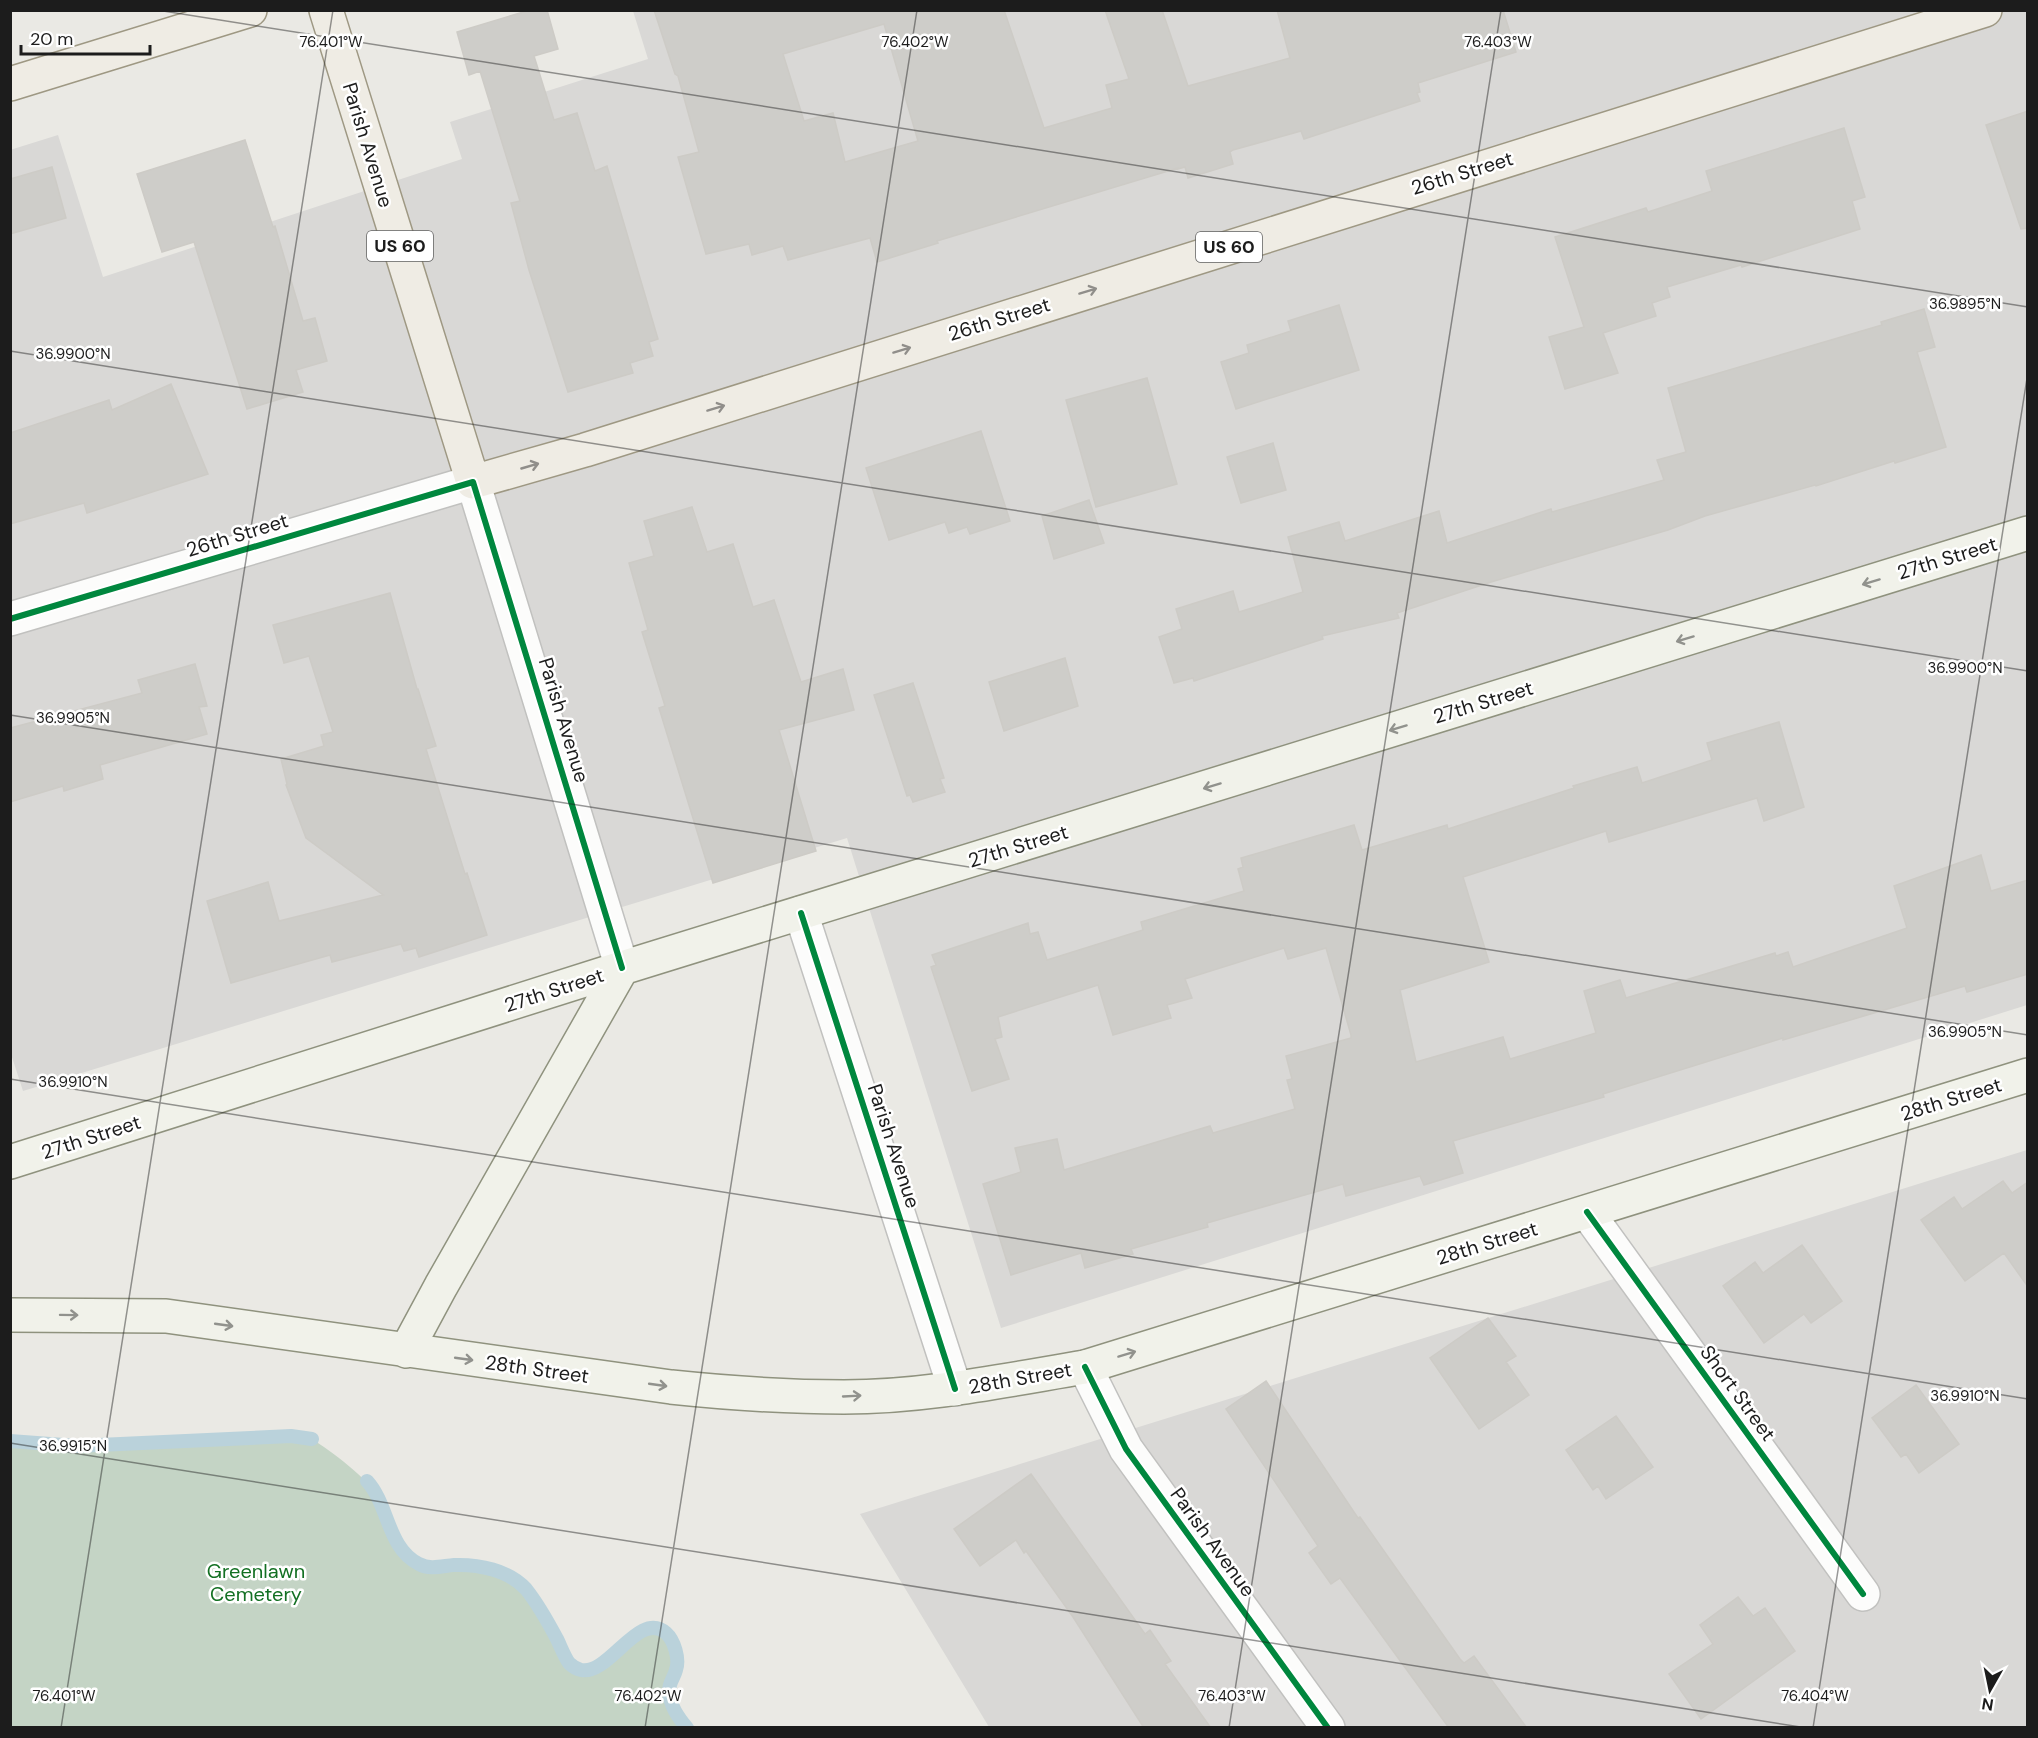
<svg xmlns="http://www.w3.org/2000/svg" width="2038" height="1738" viewBox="0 0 2038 1738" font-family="'DM Sans',sans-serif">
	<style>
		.residential { fill: #d9d8d6 }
		.cemetery { fill: #c4d4c5 }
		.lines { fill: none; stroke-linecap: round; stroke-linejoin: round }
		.stream { stroke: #bad2db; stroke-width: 14 }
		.building { fill: #cecdc9; stroke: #cdcbc6; stroke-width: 1.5; fill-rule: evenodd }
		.street-casing { stroke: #c1c1bf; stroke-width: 36 }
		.secondary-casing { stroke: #8f927e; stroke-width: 36 }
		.primary-casing { stroke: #9e9883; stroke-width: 36 }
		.street { stroke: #fcfcfb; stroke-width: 33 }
		.secondary { stroke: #f1f2ea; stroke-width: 33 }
		.primary { stroke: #efece4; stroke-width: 33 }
		.cycleway-casing { stroke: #fff; stroke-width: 10 }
		.cycleway { stroke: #00873e; stroke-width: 6 }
		.oneway { stroke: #908e8a }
		.oneway2 { stroke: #91928d }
		.ticks { fill: none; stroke: #1c1c1c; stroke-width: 1.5; stroke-opacity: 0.45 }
		.labels { text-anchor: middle; stroke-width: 5; stroke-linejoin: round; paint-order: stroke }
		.shield { fill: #fff; stroke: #606060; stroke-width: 1.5 }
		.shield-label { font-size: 18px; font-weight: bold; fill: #1c1c1c }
		.street-label { font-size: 20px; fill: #1c1c1c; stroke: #fff }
		.park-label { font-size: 20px; fill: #137023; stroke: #fff }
		.ticks-label { font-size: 15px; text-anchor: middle; fill: #1c1c1c; stroke: #fff; stroke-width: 5; stroke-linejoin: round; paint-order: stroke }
	</style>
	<rect width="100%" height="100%" fill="#eae9e4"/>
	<path class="residential" d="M633 11H2027V1005L1001 1328 847 838 23 1091 10 1051V150L58 135 103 277 462 159 450 122 648 59Z
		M2027 1150V1727H989L860 1514Z"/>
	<path class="cemetery" d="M291 1436C299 1436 307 1436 313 1440 328 1448 371 1482 378 1496 387 1514 390 1538 405 1553 420 1570 434 1566 455 1565 474 1564 500 1568 515 1580 535 1595 548 1621 559 1643 562 1649 565 1658 569 1663 572 1666 577 1669 581 1670 609 1676 633 1616 662 1630 674 1635 680 1659 676 1670 674 1679 669 1682 669 1691 670 1706 678 1717 687 1727H11V1441L77 1446Z"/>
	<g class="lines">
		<path class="stream" d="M10 1441 77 1446 291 1436 312 1439
			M367 1481C389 1505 387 1548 419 1564 430 1570 442 1566 454 1565 478 1564 509 1570 526 1589 538 1604 548 1622 557 1639 561 1647 564 1656 569 1663 572 1666 577 1669 581 1670 609 1676 639 1609 666 1633 674 1640 680 1659 676 1670 674 1678 669 1682 669 1691 670 1706 678 1717 687 1728"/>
	</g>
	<path class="building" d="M530 10H547L558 49 534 56 554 120 577 113 595 171 607 166 658 339 649 342 653 356 630 363 633 373 568 392 529 270 511 203 520 201 480 71 469 75 457 32Z
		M654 10H1004L1044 128 1112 108 1106 85 1129 79 1105 10H1162L1188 86 1290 58 1277 10H1503L1516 52 1418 83 1420 92 1417 93 1420 101 1304 139 1301 131 1233 150 1230 152 1233 164 1188 178 1185 167 1178 169V168L937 241 938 243 877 262 870 238 788 260 783 246 752 255 749 244 706 254 678 157 699 152 678 76 675 74ZM884 24 918 141 845 162 833 113 804 121 783 54Z
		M2028 111V228L2021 229 1986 125Z
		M1844 128 1865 197 1852 201 1860 229 1742 267 1741 265 1667 287 1670 297 1652 303 1656 316 1603 333 1618 373 1565 389 1549 337 1584 327 1555 237 1646 208 1648 212 1712 191 1706 171Z
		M245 140 273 227 275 226 303 321 315 318 327 361 296 370 303 392 247 409 194 242 162 252 137 174Z
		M52 167 66 218 10 234V179Z
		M1339 305 1359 370 1236 409 1221 362 1249 353 1247 345 1291 331 1288 321Z
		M1924 309 1935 347 1917 352 1946 447 1895 463 1894 461 1816 486 1815 485 1705 516 1668 530 1491 582 1397 613 1399 618 1322 636 1323 639 1194 681 1193 678 1174 683 1159 637 1182 629 1176 609 1233 591 1239 612 1303 592 1288 537 1339 522 1345 541 1439 511 1447 543 1551 509 1552 512 1664 480 1657 460 1686 452 1668 388 1882 325 1881 322Z
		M1147 378 1177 484 1096 507 1066 400Z
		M171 384 208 474 87 513 84 503 10 524V433L109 400 112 410Z
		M981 431 1010 521 970 534 967 527 949 533 945 522 889 540 866 468Z
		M1273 443 1286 490 1241 503 1227 457Z
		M1089 500 1104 543 1054 559 1042 516Z
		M692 507 707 552 733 544 753 607 774 600 801 682 843 669 854 710 779 730 816 851 713 883 659 708 665 706 642 632 648 630 629 563 654 556 644 521Z
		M390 593 417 689H418L436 746 426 749 465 874 467 873 487 935 419 957 416 948 404 951 401 944 332 962 330 955 231 983 207 901 268 882 279 921 383 895 306 838 286 785 287 784 281 759 324 746 321 735 333 732 309 656 284 663 273 625Z
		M1065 658 1078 706 1004 731 989 682Z
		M195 664 207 706 199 707 207 734 100 765 103 779 64 791 63 786 10 802V728L142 693 138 680Z
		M913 683 944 778 940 779 945 792 913 802 910 795 907 796 874 695Z
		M1779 722 1804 807 1764 821 1757 798 1609 842 1606 831 1463 877 1489 962 1400 990 1416 1062 1503 1037 1510 1059 1596 1033 1584 991 1620 980 1626 998 1775 953 1776 956 1788 952 1793 967 1907 928 1894 886 1981 855 1991 891 2028 880V974L1967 992 1965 986 1783 1040V1038L1603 1094 1604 1097 1453 1141 1463 1173 1424 1185 1420 1176 1346 1196 1343 1184 1207 1223 1208 1227 1131 1249 1133 1254 1085 1268 1081 1253 1011 1275 983 1184 1021 1172 1015 1148 1057 1139 1064 1170 1210 1126 1213 1133 1295 1109 1287 1080 1292 1079 1286 1056 1351 1038V1035L1326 948 1288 959 1284 948 1185 979 1192 998 1167 1005 1171 1018 1113 1035 1098 985 998 1017 1002 1037 995 1039 1009 1079 972 1091 931 967 936 965 932 955 1028 923 1030 934 1038 932 1047 960 1143 930 1141 922 1244 891 1238 869 1243 867 1241 858 1354 825 1362 850 1447 825 1448 829 1574 788 1573 786 1637 767 1642 783 1712 760 1707 743Z
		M2003 1181 2012 1193 2028 1182V1287L2004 1253 1965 1281 1921 1220 1954 1197 1962 1209Z
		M1802 1245 1842 1301 1811 1323 1804 1314 1764 1343 1723 1286 1755 1262 1763 1273Z
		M1488 1318 1516 1356 1506 1362 1529 1395 1479 1429 1430 1358Z
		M1266 1381 1358 1518 1360 1517 1460 1659 1464 1663 1474 1656 1527 1728H1449L1340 1578 1331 1584 1309 1553 1318 1546 1226 1409Z
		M1916 1385 1959 1444 1919 1473 1906 1454 1901 1457 1872 1418Z
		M1616 1416 1653 1467 1606 1499 1598 1486 1593 1490 1566 1450Z
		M1031 1474 1145 1634 1150 1630 1171 1661 1165 1664 1211 1728H1144L1073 1617 1026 1551 1024 1553 1016 1540 980 1566 954 1529Z
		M1738 1597 1753 1616 1765 1608 1795 1651 1701 1719 1669 1674 1713 1644 1700 1625Z"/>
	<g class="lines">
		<defs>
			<path id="street" d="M10 619 473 482 622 968
				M801 913 955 1389
				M1587 1212 1863 1594
				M1085 1367 1126 1449 1328 1728"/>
			<path id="secondary" d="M10 1162 622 968 2028 533
				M10 1315 166 1316 671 1387C728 1393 786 1397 844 1397 925 1397 1006 1380 1085 1367L2028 1075
				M406 1351 441 1286 622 968"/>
			<path id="primary" d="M326 10 473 482 585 450 1985 10
				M10 84 250 10"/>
		</defs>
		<use href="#street" class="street-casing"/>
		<use href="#secondary" class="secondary-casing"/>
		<use href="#primary" class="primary-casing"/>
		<use href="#street" class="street"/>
		<use href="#secondary" class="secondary"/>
		<use href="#primary" class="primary"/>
		<defs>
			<path id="cycleway" d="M10 619 473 482 622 968
				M801 913 955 1389
				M1587 1212 1863 1594
				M1085 1367 1126 1449 1328 1728"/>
		</defs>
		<use href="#cycleway" class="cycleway-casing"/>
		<use href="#cycleway" class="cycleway"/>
	</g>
	<defs><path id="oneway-shaft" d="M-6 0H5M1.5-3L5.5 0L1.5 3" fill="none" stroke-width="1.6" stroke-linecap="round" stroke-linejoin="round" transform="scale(1.5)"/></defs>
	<g class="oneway">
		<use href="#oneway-shaft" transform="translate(1088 291) rotate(-17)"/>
		<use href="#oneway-shaft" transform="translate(902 350) rotate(-17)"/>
		<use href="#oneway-shaft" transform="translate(716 408) rotate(-17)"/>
		<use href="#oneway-shaft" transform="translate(530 466) rotate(-16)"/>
	</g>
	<g class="oneway2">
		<use href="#oneway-shaft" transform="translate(1871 582) rotate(163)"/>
		<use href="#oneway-shaft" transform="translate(1685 639) rotate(163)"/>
		<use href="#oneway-shaft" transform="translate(1398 728) rotate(163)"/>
		<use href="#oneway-shaft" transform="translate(1212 786) rotate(163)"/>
		<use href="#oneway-shaft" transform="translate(69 1315) rotate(1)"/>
		<use href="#oneway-shaft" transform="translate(224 1325) rotate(8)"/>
		<use href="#oneway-shaft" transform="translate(1127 1354) rotate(-17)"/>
		<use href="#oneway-shaft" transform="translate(464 1359) rotate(8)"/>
		<use href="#oneway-shaft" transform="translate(658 1385) rotate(8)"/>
		<use href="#oneway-shaft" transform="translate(852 1396) rotate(-3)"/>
	</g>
	<path class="ticks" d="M157 10 2028 307M10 351 2028 671M10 715 2028 1035M10 1079 2028 1399M10 1443 1807 1728M61 1728 333 10M645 1728 917 10M1229 1728 1501 10M1813 1728 2028 372"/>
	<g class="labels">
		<g class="shield">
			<rect x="367" y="231" width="66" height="30" rx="4.5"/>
			<rect x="1196" y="232" width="66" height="30" rx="4.5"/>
		</g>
		<g class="shield-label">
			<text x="400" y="252">US 60</text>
			<text x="1229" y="253">US 60</text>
		</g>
		<g class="street-label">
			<text transform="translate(368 145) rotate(73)" y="7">Parish Avenue</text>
			<text transform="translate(1462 173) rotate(-17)" y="7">26th Street</text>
			<text transform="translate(999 319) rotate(-17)" y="7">26th Street</text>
			<text transform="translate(237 535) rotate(-17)" y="7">26th Street</text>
			<text transform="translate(1947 558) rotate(-17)" y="7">27th Street</text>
			<text transform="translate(1483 702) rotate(-17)" y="7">27th Street</text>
			<text transform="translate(564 720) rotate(73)" y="7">Parish Avenue</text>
			<text transform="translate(1018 846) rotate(-17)" y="7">27th Street</text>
			<text transform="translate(554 990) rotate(-18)" y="7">27th Street</text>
			<text transform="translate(1951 1099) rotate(-17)" y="7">28th Street</text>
			<text transform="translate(91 1137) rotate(-18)" y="7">27th Street</text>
			<text transform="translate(894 1146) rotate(72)" y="7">Parish Avenue</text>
			<text transform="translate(1487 1243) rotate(-17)" y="7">28th Street</text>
			<text transform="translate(537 1369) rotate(8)" y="7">28th Street</text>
			<text transform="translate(1020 1378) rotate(-10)" y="7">28th Street</text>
			<text transform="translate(1738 1393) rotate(54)" y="7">Short Street</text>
			<text transform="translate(1213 1542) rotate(54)" y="7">Parish Avenue</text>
		</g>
		<g class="park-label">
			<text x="256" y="1578">Greenlawn<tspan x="256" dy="23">Cemetery</tspan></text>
		</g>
	</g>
	<g class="ticks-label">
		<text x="331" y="47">76.401°W</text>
		<text x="915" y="47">76.402°W</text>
		<text x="1498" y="47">76.403°W</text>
		<text x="1965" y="309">36.9895°N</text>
		<text x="73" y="359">36.9900°N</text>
		<text x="1965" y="673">36.9900°N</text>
		<text x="73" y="723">36.9905°N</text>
		<text x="1965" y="1037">36.9905°N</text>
		<text x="73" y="1087">36.9910°N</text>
		<text x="1965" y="1401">36.9910°N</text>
		<text x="73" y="1451">36.9915°N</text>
		<text x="64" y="1701">76.401°W</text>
		<text x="648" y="1701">76.402°W</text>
		<text x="1232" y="1701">76.403°W</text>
		<text x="1815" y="1701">76.404°W</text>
	</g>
	<rect width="2038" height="1738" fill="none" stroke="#1c1c1c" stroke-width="24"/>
	<g transform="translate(1990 1690) rotate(189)" stroke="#ffffff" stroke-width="4.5" paint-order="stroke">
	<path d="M0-4.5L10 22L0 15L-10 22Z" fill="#1c1c1c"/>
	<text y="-9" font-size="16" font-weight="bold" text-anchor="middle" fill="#1c1c1c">N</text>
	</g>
	<path d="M21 45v9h129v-9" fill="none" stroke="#1c1c1c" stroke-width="3"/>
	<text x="30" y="45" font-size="18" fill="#1c1c1c" stroke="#ffffff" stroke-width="4.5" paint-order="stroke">20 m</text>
</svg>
